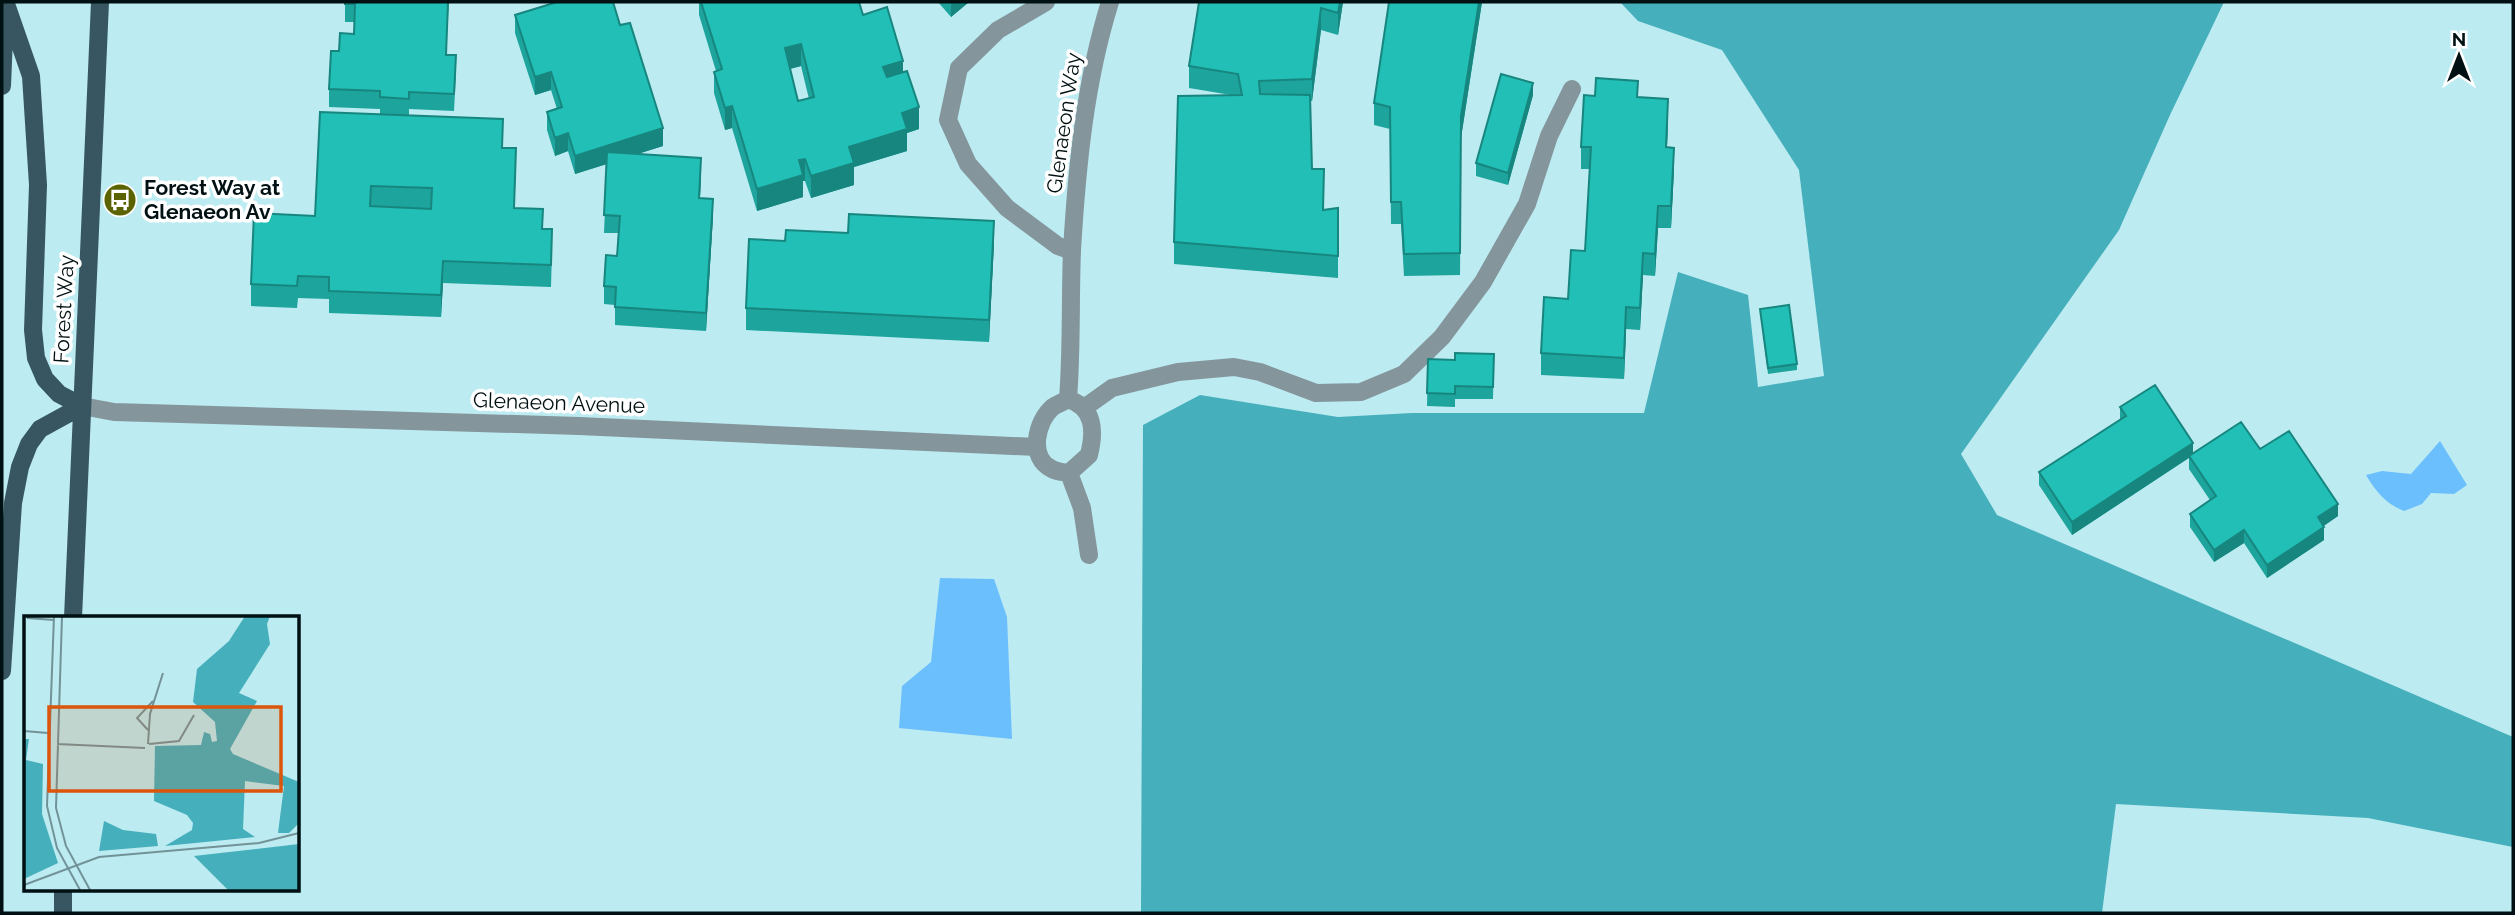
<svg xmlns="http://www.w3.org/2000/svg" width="2515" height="915" viewBox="0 0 2515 915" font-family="Raleway,sans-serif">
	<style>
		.forest { fill: #45afbc }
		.water { fill: #6cbffd }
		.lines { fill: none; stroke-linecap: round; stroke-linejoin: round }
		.lane { stroke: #84959c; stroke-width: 18 }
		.street { stroke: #84959c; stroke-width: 18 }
		.primary { stroke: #375662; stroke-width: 18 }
		.wall { fill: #1ca49d; fill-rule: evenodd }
		.shaded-wall { fill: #17867f }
		.building { fill: #21bfb6; stroke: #17867f; stroke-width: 2; fill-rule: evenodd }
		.labels { text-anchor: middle; stroke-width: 7; stroke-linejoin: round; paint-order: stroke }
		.street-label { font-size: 21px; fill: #011012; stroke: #fff }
		.poi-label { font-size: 21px; font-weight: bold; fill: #011012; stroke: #fff; text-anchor: start }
		.inset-road { fill: none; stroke: #719398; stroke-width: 2 }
		.view { fill: #dc550c; fill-opacity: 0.15; stroke: #dc550c; stroke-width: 3.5 }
		.inset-edge { fill: none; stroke: #011012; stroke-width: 3.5 }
	</style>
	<rect width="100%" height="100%" fill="#bcebf1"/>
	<path class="forest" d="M1620 2H2224L2170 115 2119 230 1961 454 1997 515 2513 737V847L2368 818 2116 804 2102 913H1141L1143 425 1200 395 1338 417 1412 413H1644L1678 272 1748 295 1758 387 1824 376 1799 170 1722 50 1638 21Z"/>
	<path class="water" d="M2440 441 2467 485 2454 494 2431 493 2422 504 2404 511C2385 503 2377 493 2366 475L2382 471 2411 474Z
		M940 578 994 579 1007 617 1012 739 899 728 902 686 931 662Z"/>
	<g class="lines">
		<path class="lane" d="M1046 2 998 30 959 68 948 120 968 164 1007 208 1058 246 1072 251
			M1084 408 1112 388 1178 372 1234 367 1260 372 1316 393 1361 392 1404 374 1442 337 1483 282 1527 204 1549 136 1572 89"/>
		<path class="street" d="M1068 399C1072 349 1070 299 1072 250 1077 166 1085 82 1110 2
			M1068 399C1095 408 1095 431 1089 455L1069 473C1064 472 1057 472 1052 469 1028 458 1036 421 1053 407 1057 404 1064 402 1068 399Z
			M82 406 114 412 579 426 1036 447
			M1069 473 1082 508 1089 555"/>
		<path class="primary" d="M6 4 31 76 38 185 33 330 36 358 45 379 59 394 82 406
			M2 86 5 13
			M73 618 100 2
			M2 671 13 503 20 467 29 444 40 429 82 406
			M63 889V913"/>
	</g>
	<path class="wall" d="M345 2H449L446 55 456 73 454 111 409 109V115L503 148 516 170 514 208 543 229 552 251 551 287 443 283 441 317 329 313V299L298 298 297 308 251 306V284L315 216 380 114V109L329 107V89L339 51 354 34 355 22H345Z
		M699 2H859L863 15 903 72 919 129 907 133V151L854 167V185L811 198 805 181H803V197L757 211 732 128 725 130 714 93V72L716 71 699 15ZM801 66 809 99 798 101 790 69Z
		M938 2H969L951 17Z
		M1199 2H1343L1338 35 1321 30 1312 101H1310L1312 169 1324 210 1338 208V278L1174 264V242L1231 95 1189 88V66Z
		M1389 2H1482L1461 138 1460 275 1404 276 1401 224H1391L1390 129 1374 125V103Z
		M515 15 620 25 663 146 637 154 701 175 700 198 713 216 706 331 615 325V305L604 304V286L617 256 618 233H604L607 164 575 174 568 151 555 156 547 130V112L557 109 551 90 535 95 515 33Z
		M1533 95 1508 185 1476 176V163Z
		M1638 97 1668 121 1667 147 1674 169 1671 228H1658L1655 276 1643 275 1640 330 1626 329 1624 379 1541 375V353L1568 299 1585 251 1590 169H1581V147Z
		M785 241 994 243 989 342 746 330V308Z
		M1760 309 1797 364V370L1768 374Z
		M1494 354 1493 399H1455V407L1427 406 1428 359 1455 360Z
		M2120 407 2193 453 2260 449 2338 516 2323 526 2324 540 2267 578 2244 543 2214 562 2190 527V514L2210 500 2189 469V458L2072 535 2039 485V472L2120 419Z"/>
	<path class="shaded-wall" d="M951 2H969L951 17Z
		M1340 2H1343L1338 35V13Z
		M1479 2H1482L1461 138 1460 275 1461 116Z
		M1321 8V30L1312 101V79Z
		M801 44V66L785 70V48Z
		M903 61V83L883 89V67Z
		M551 72V90L535 95V77Z
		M1533 83V95L1508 185V173Z
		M1668 99V121L1666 169V147Z
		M732 106V128L725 130V108Z
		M919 107V129L907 133V151L854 167V185L811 198V176L849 147 902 113Z
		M663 128V146L575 174V156Z
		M568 133V151L555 156V138Z
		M1674 148V169L1671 228V206Z
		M701 158V175L699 216V198Z
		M805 159V181H803V197L757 211V189L799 160Z
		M713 199V216L706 331V313Z
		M1658 206V228L1655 276V254Z
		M994 221V243L989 342V320Z
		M1643 253V275L1640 330V308Z
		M443 261V283L441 317V295Z
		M1626 307V329L1624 379V358Z
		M2193 443V455L2072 535V522Z
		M2338 504V516L2318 530V517Z
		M2324 527V540L2267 578V565Z
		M2244 530V543L2214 562V550Z"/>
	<path class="building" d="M345 2H448L446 55H456L454 94 409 92V99L380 97V91L329 89 331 51H339L340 33 354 34 355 4H345Z
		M557 2H613L620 25 630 23 663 128 575 156 568 133 555 138 547 112 562 107 551 72 535 77 515 15Z
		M701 2H859L863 15 887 7 903 61 883 67 887 77 907 71 919 107 902 113 907 129 849 147 854 163 811 176 805 159 799 160 803 175 757 189 732 106 725 108 714 72 722 69ZM801 44 814 97 798 101 785 48Z
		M1199 2H1340L1338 13 1321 8 1312 79 1259 81 1260 94 1310 95 1312 169H1324L1323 210 1338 208V256L1174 242 1178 96 1242 95 1238 74 1189 66Z
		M1389 2H1479L1461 116 1460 253 1404 254 1401 202H1391L1390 107 1374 103Z
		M1501 74 1533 83 1508 173 1476 163Z
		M1596 78 1638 81 1637 97 1668 99 1666 147 1674 148 1671 206H1658L1655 254 1643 253 1640 308 1626 307 1624 358 1541 353 1544 297 1568 299 1571 250 1585 251 1591 147H1581L1584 95 1595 96Z
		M320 112 503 119 502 148H516L514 208 543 209 542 229H552L551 265 443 261 441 295 329 291V277L298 276 297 286 251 284 254 213 315 216ZM371 186 432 188 431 209 370 206Z
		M607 152 701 158 699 198 713 199 706 313 615 307 616 287 604 286 606 255 617 256 620 216 604 215Z
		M849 214 994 221 989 320 746 308 749 239 785 241 786 230 848 233Z
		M1789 305 1797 364 1768 368 1760 309Z
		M1455 353 1494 354 1493 387 1455 386V394L1427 393 1428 359 1455 360Z
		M2155 385 2193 443 2072 522 2039 472 2126 416 2120 407Z
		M2241 422 2260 449 2289 431 2338 504 2318 517 2324 527 2267 565 2244 530 2214 550 2190 514 2216 496 2189 456Z"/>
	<defs>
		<symbol id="bus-disc" viewBox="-11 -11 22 22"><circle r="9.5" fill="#5b6200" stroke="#fff"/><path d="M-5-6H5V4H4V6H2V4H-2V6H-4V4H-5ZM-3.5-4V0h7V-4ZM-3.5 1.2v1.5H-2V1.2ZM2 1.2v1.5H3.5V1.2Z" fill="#fff"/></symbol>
	</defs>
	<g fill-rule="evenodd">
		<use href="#bus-disc" x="101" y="181" width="38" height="38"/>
	</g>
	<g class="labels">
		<g class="street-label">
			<text transform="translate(1064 123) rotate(-82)" y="7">Glenaeon Way</text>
			<text transform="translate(64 309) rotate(-87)" y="7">Forest Way</text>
			<text transform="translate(559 403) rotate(2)" y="7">Glenaeon Avenue</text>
		</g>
		<g class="poi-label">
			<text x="144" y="195">Forest Way at<tspan x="144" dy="24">Glenaeon Av</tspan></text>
		</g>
	</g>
	<g transform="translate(24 616)">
		<rect width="275" height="275" fill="#bcebf1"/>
		<path d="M221 0H246L243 8 246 28 215 77 233 85 206 133 209 138 275 166V207L265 217H254L260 170 221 165 219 213 231 221 141 230 168 214 169 207 163 199 130 185 131 130 177 129 180 116 186 118 188 126 193 125 191 106 169 86 173 53 205 25ZM0 123H5L2 144 19 148 18 198 34 247 0 263ZM80 205 99 214 132 218 134 230 75 235ZM275 228V274H204L170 240Z" fill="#45afbc"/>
		<path class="inset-road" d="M30 0 23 190 33 232 56 274M38 0 32 192 42 230 66 274M3 2 30 4M124 114 113 102 129 85M0 115 24 117M33 128 121 132M124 128 126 98 139 57M125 128 155 125 170 99M0 269 75 241 235 227 275 217"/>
		<path class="view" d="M25 91H257V175H25Z"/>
		<rect width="275" height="275" class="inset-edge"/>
	</g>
	<rect width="2515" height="915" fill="none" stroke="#011012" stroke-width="7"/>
	<g transform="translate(2459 56)" stroke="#ffffff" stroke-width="5" paint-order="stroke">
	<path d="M0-5L12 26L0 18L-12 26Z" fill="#011012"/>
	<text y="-10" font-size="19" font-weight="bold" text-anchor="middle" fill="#011012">N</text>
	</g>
</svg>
